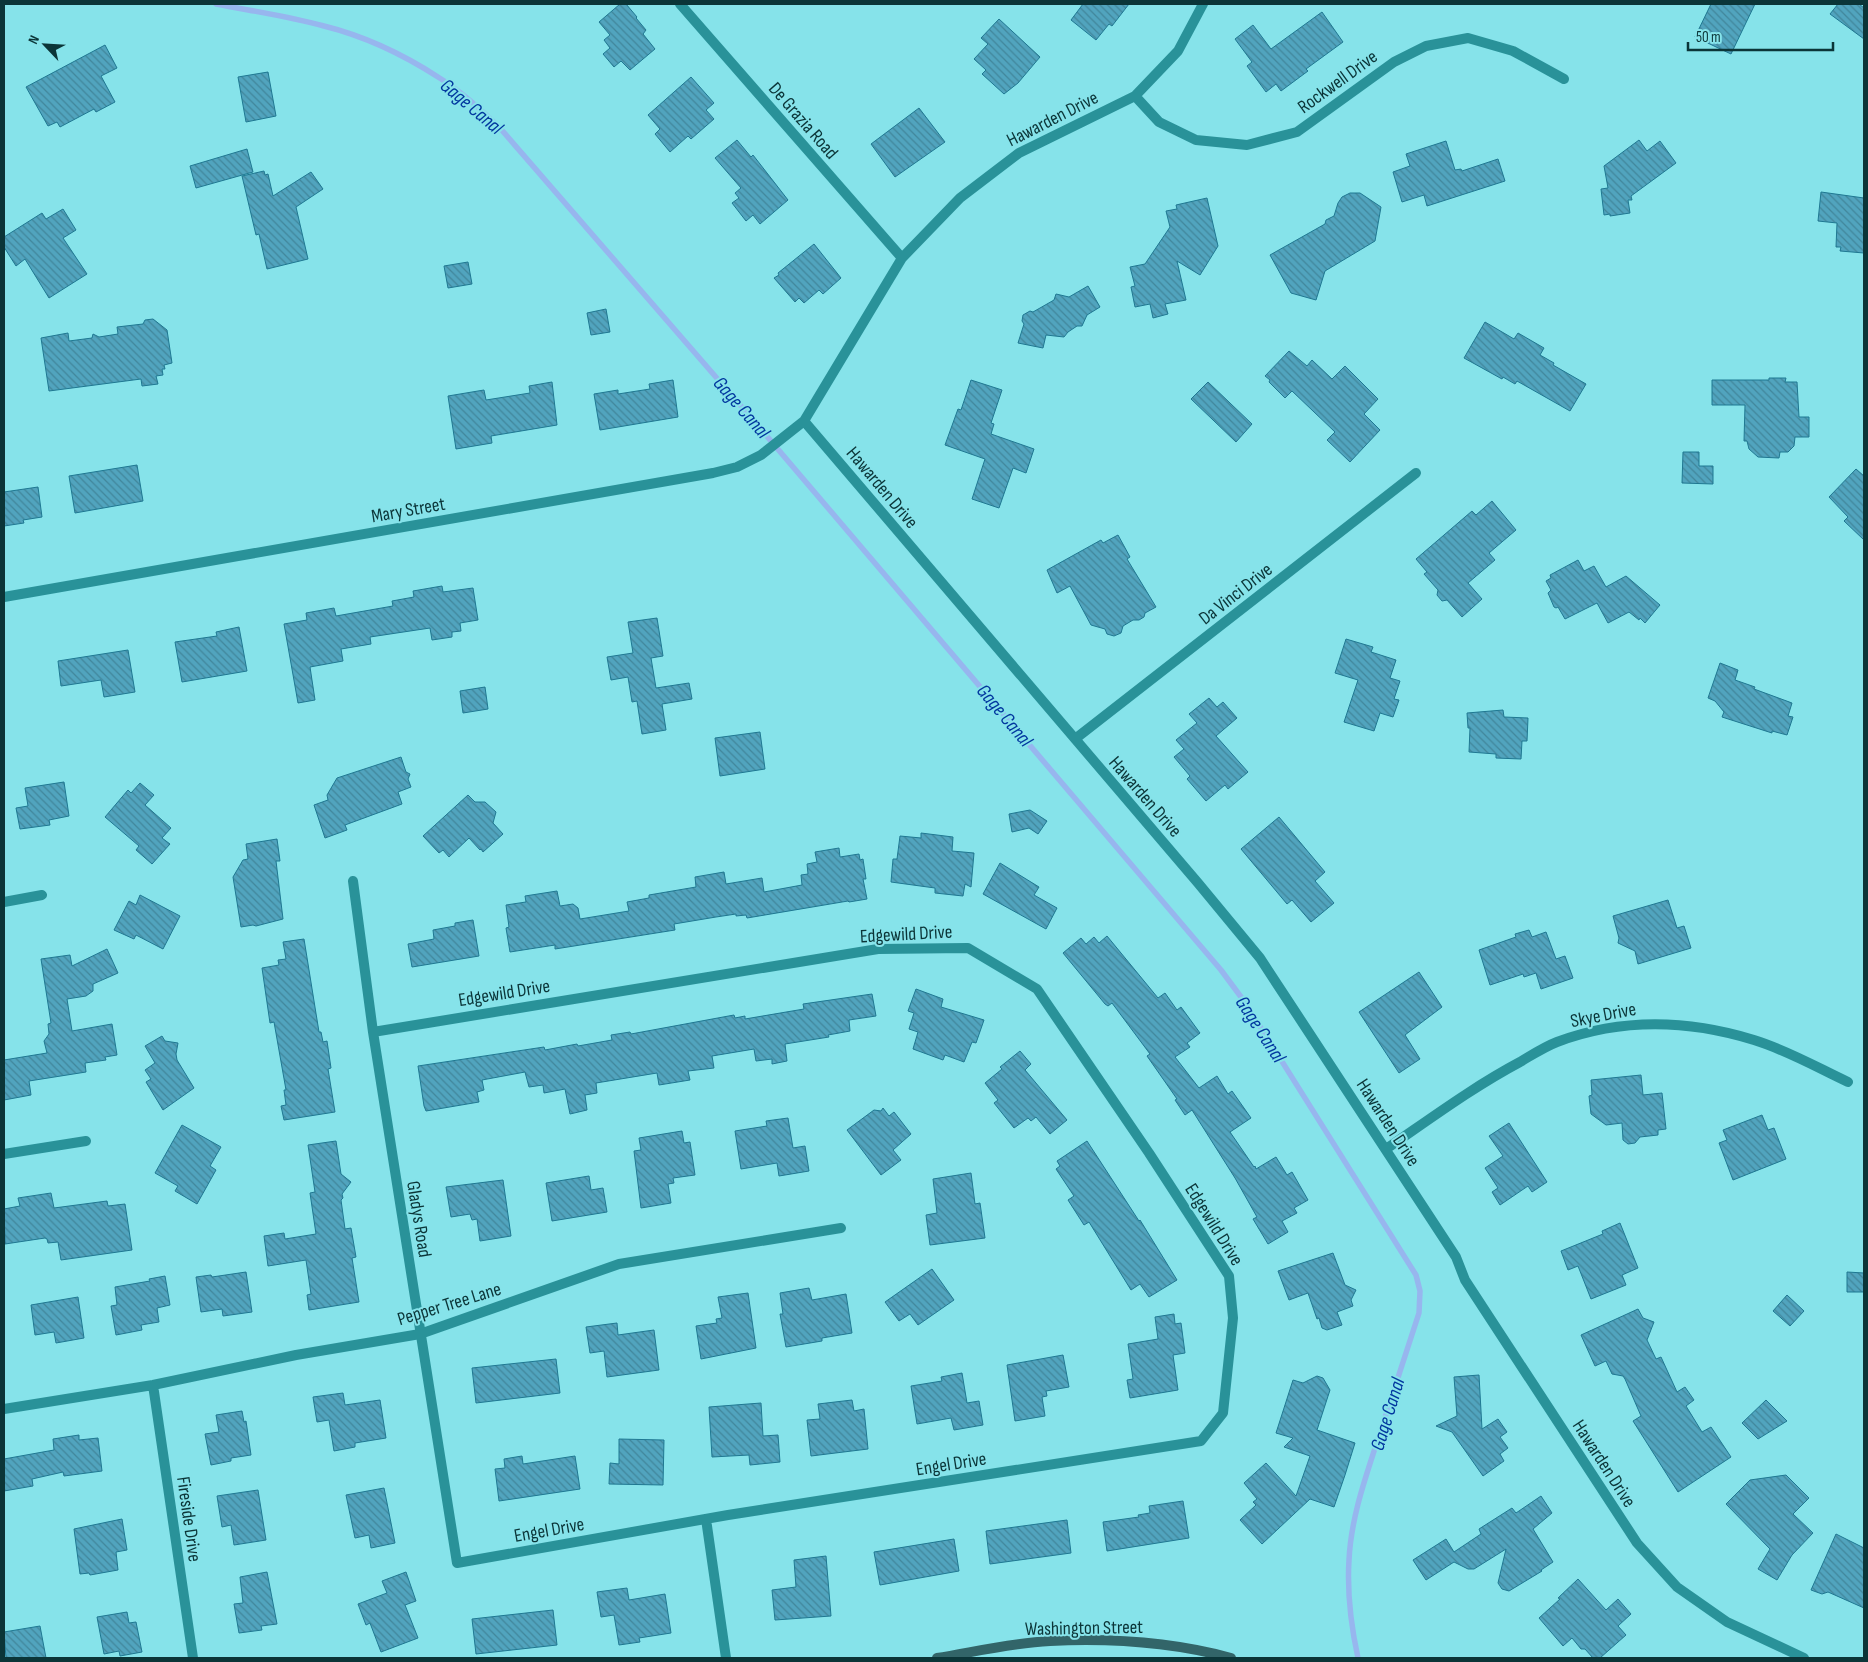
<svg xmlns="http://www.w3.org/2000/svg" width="1868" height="1662" viewBox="0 0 1868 1662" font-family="'Sofia Sans Condensed',sans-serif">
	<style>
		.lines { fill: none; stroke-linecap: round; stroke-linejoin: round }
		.stream { stroke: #97b6ee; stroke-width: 5.5 }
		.building { fill: url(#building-back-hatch); stroke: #1f7892 }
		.street { stroke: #299299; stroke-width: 10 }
		.secondary { stroke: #326569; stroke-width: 10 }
		.labels { text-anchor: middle; stroke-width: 4; stroke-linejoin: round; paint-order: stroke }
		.street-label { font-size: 19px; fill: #0b3538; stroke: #86e3ea }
		.water-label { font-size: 20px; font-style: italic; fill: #02389f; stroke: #86e3ea }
	</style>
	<defs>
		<pattern id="building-back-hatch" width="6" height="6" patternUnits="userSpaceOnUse" patternTransform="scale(1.25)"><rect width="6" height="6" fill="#51a4be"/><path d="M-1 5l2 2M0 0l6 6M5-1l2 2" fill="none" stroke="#41869b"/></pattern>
	</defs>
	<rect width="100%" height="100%" fill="#86e3ea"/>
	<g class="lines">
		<path class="stream" d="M216 4C252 11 288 16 324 26 364 36 404 55 438 77 461 91 481 110 500 128L754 421 1221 970 1244 1001 1416 1275 1420 1291 1419 1313C1405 1355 1392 1397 1378 1439 1365 1479 1351 1518 1349 1560 1347 1593 1351 1626 1358 1658"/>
	</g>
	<path class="building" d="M620 4H626L637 17 636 18 646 30 643 34 655 49 630 70 621 61 614 67 603 54 610 48 604 40 610 35 599 22Z
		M1083 4H1129L1112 26 1109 24 1096 40 1071 20Z
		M1711 4H1755L1731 54 1695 37Z
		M1838 4H1859L1864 8V39L1830 14Z
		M1322 12 1343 42 1306 69 1308 71 1281 91 1276 84 1266 92 1247 66 1252 62 1235 39 1253 25 1271 49Z
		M999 19 1040 57 1018 83 1004 94 982 74 986 70 974 59 988 44 981 38Z
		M105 45 117 68 101 76 115 102 96 112 94 109 60 127 57 122 48 126 26 87Z
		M268 72 276 116 246 122 238 77Z
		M691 77 714 103 706 110 714 119 691 139 688 136 670 152 655 134 660 129 648 115Z
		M919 108 945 142 895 177 871 144Z
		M737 140 751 157 753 155 788 200 760 224 753 215 746 221 732 203 739 198 735 193 741 188 715 158Z
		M1639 140 1647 151 1660 141 1676 163 1631 196 1632 200H1628L1630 213 1610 216V214L1604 215 1601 189 1608 188 1604 166Z
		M1446 141 1455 170 1461 169 1462 171 1498 159 1505 181 1427 206 1424 195 1402 202 1393 172 1410 166 1406 154Z
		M247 149 253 172 196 188 190 166Z
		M264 171 265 175 268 174 273 196 311 172 323 189 296 207 308 259 267 269 259 234 256 235 242 176Z
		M1821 192 1864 198V253L1840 251 1841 247H1836L1837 223 1818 221Z
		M1350 193H1360L1381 207 1375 241 1325 271 1316 300 1291 293 1270 255 1325 224 1326 220 1334 216 1338 203 1342 197Z
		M1207 198 1218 246 1200 275 1177 261 1186 300 1165 304 1168 314 1153 318 1150 304 1135 307 1131 287 1135 286 1130 267 1145 264 1170 227 1166 211 1177 209 1176 205Z
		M63 209 76 230 63 238 87 274 49 298 25 259 16 266 4 247V237L42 213 46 219Z
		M814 244 841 278 823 294 819 290 804 303 799 298 795 302 774 278 779 275 778 273Z
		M468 262 472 284 448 288 444 266Z
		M1088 286 1100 307 1087 315 1082 326H1077L1068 332 1064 337 1046 335 1043 348 1018 343 1024 324 1022 321 1023 315 1030 311 1033 312 1054 300 1056 294 1069 297Z
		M606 309 610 332 591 335 587 313Z
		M153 319 167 330 172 363 164 365 165 369H162L163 375 156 376 158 384 142 386 141 379 49 391 41 338 68 333 69 341 92 338 93 334 99 337 118 334 117 327 143 324 145 320Z
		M1485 322 1514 339 1518 333 1544 348 1540 355 1554 363 1553 365 1586 384 1570 411 1517 381 1515 384 1503 377 1502 379 1464 358Z
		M1289 351 1307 366 1312 360 1332 379 1345 366 1378 399 1364 414 1380 430 1350 462 1327 440 1335 432 1292 391 1285 398 1269 382 1270 380 1265 376Z
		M1769 378H1786L1785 382H1797L1799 417H1809V437H1795L1794 446 1788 452H1780L1779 458 1758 457 1749 449 1747 441H1744L1745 405H1712V380H1769Z
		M673 380 678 417 600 430 594 394 618 390V394L650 389 649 384Z
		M971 380 1002 390 991 423 994 424 991 434 1034 449 1026 473 1013 468 999 508 972 499 985 459 945 445 958 409 961 410Z
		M552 382 557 425 491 436 492 443 456 449 448 396 484 390 486 400 530 393 529 386Z
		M1208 382 1252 424 1236 442 1191 399Z
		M1683 452H1699V466H1713V484L1682 483Z
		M137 465 143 501 75 513 69 476Z
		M1856 469 1864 476V540L1844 521 1848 517 1829 497Z
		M38 487 42 517 23 520 24 523 4 526V492Z
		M1492 501 1516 530 1489 553 1495 560 1468 583 1482 599 1462 617 1447 600 1442 601 1437 595 1438 590 1424 574 1427 572 1416 559 1472 511 1476 515Z
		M1118 535 1130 557 1127 559 1156 607 1145 613 1144 617 1139 620H1133L1123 626 1121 633 1114 636 1107 634 1105 629 1091 625 1070 586 1057 593 1047 570 1101 540 1103 543Z
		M1578 560 1584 571 1594 566 1606 587 1626 576 1660 605 1645 623 1640 618 1639 620 1629 612 1608 623 1597 603 1565 619 1558 607 1556 608 1554 607 1548 593 1551 590 1546 581 1551 578 1550 575Z
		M442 586 443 592 473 588 478 620 460 623 461 631 452 632V637L432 640 430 628 370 637 371 644 341 649 343 661 310 667 315 700 298 703 284 624 307 620 306 613 334 608 336 616 393 606 392 601 414 597 413 591Z
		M657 618 663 656 651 658 656 688 689 683 692 699 662 704 666 730 642 734 637 701 632 702 628 677 611 680 607 657 633 653 628 622Z
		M239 627 247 671 182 682 175 642 217 636 216 632Z
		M1346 639 1373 647 1371 652 1396 660 1390 678 1400 681 1394 699 1399 700 1393 717 1380 713 1374 731 1344 722 1358 680 1335 673Z
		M128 650 135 692 104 697 101 680 61 686 58 661Z
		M1720 663 1738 670 1735 680 1755 687 1754 689 1792 703 1788 716 1793 717 1787 735 1772 731V733L1722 717 1724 712 1715 701 1708 698Z
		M485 687 488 709 463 713 460 691Z
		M1209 698 1217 707 1223 702 1237 718 1216 736 1248 772 1228 789 1225 785 1206 801 1187 779 1190 776 1174 757 1184 749 1176 740 1197 723 1189 714Z
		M1503 710 1504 717 1528 718 1527 741H1522L1521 759 1496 758V754L1469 752 1470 728H1468L1467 713Z
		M760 732 765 769 720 776 715 738Z
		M401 757 406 772 410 774 408 779 411 787 398 792 402 804 345 825 347 830 325 838 314 805 328 800 327 795 337 778Z
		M64 782 69 816 49 820 50 825 20 829 16 808 28 806 25 788Z
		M140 783 154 795 145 805 171 828 162 838 170 844 152 864 136 850 139 846 105 817 128 790 131 793Z
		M468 795 475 802H485L496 812 493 823 503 834 483 852 481 849 480 850 469 838 449 857 443 850 439 853 423 836Z
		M1030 810 1047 821 1038 834 1029 828 1012 832 1009 814Z
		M1279 817 1325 872 1315 881 1334 903 1311 922 1292 900 1287 904 1241 849Z
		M921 833 953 837 952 851 974 853 971 887 965 884 963 896 935 893V888L891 882 893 859H897L900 836 921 838Z
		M277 839 280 861H276L283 919 256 926 253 925 241 927 233 877 243 860 248 859 246 844Z
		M839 848 840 857 859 854 860 860 863 859 866 879H863L867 899 849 902 848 901 747 918 746 915 736 916V914L716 917 674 924 675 930 555 949V945L510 952 506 928 509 927 506 905 526 902 525 896 557 891 560 906 573 904 578 908 580 919 629 911 627 902 649 898V895L696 887 695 877 724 872 726 884 762 878 764 892 802 885 801 875 808 874 807 864 817 862 815 852Z
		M1000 863 1039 887 1034 895 1057 908 1046 929 983 894Z
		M140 895 180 916 163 949 136 935 134 939 114 930 129 901 136 905Z
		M1668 900 1677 928 1684 926 1691 948 1638 964 1635 951 1618 943 1619 938 1613 916Z
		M473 920 479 956 412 967 408 944 434 939 433 930 455 926V923Z
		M1529 930 1532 937 1546 932 1556 959 1565 956 1573 978 1541 989 1536 973 1524 977 1523 974 1490 985 1479 950 1516 937 1515 934Z
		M1107 936 1158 998 1165 993 1177 1010 1181 1007 1200 1033 1187 1043 1190 1047 1175 1057 1199 1088 1217 1076 1228 1094 1232 1091 1251 1118 1230 1132 1254 1167 1255 1166 1256 1169 1276 1157 1287 1175 1292 1172 1308 1200 1294 1208 1297 1213 1282 1221 1288 1232 1268 1244 1253 1219 1257 1217 1235 1178 1192 1110 1185 1115 1175 1100 1177 1099 1147 1056 1150 1054 1112 1003 1108 1006 1105 1004 1063 953 1081 938 1086 944 1094 937 1099 943Z
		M304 939 319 1032H321L323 1042 327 1041 331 1068 328 1069 335 1112 284 1120 281 1106 286 1105 284 1090H286L274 1022 270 1023 262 968 279 965 278 960 286 959 283 942Z
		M107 949 118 973 93 984V991L86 996 67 999 72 1031 112 1024 117 1055 105 1057 106 1060 85 1063 86 1072 29 1081 31 1095 4 1100V1060L47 1053 44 1041 49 1034 48 1024 51 1023 41 959 70 955 72 966Z
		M1419 972 1442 1007 1405 1035 1420 1059 1399 1073 1359 1012Z
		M916 989 943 999 941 1007 984 1020 976 1043 972 1042 964 1062 945 1055 943 1060 913 1049 918 1032 909 1029 914 1013 908 1011Z
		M872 994 876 1016 849 1020 850 1031 828 1035 829 1037 785 1044 787 1061 772 1064V1059L756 1061 754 1049 712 1056 714 1068 688 1071 690 1080 659 1085 657 1073 596 1083 597 1093 585 1095 587 1110 570 1114 565 1089 544 1093 543 1085 529 1087 525 1072 482 1080 484 1090 477 1092 479 1102 426 1111 424 1106 418 1066 544 1047 545 1050 577 1044 578 1046 612 1040 611 1035 630 1032 631 1034 734 1015 735 1018 745 1016V1019L804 1009 803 1004Z
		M162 1036 165 1041 178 1043 176 1054 177 1060 194 1088 163 1110 146 1082 151 1079 145 1070 155 1063 145 1046Z
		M1020 1051 1031 1064 1025 1070 1067 1120 1050 1134 1036 1117 1031 1121 1028 1118 1014 1128 994 1103 998 1100 985 1083 1002 1069 1000 1067Z
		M1641 1075 1643 1095 1662 1093 1666 1129 1658 1130V1135L1640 1137 1635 1143 1628 1144 1623 1140 1622 1123 1606 1125 1591 1114 1589 1096 1592 1095 1591 1080Z
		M883 1108 889 1116 894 1112 911 1134 893 1150 901 1160 881 1175 847 1130 874 1110 881 1111Z
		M1762 1115 1768 1130 1774 1128 1786 1159 1733 1180 1719 1143 1727 1140 1723 1130Z
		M788 1118 793 1148 805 1146 809 1171 779 1176 777 1163 741 1169 735 1131 767 1126 766 1121Z
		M1509 1123 1547 1182 1532 1192 1528 1186 1500 1205 1492 1192 1498 1188 1485 1168 1503 1156 1489 1136Z
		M182 1125 221 1147 210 1166 216 1170 197 1204 175 1191 178 1186 155 1173Z
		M682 1131 684 1143 690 1142 695 1175 673 1178 674 1183 668 1184 671 1203 641 1208 634 1151 641 1150 639 1138Z
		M336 1141 341 1174 351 1182 342 1194 343 1198 341 1200 345 1229 351 1228 356 1257 352 1258 359 1302 309 1310 307 1295 311 1294 306 1260 268 1266 264 1236 284 1233 285 1239 316 1234 310 1193 315 1192 308 1145Z
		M1087 1141 1139 1221 1140 1220 1177 1280 1149 1297 1140 1284 1131 1290 1089 1222 1084 1225 1068 1200 1074 1196 1056 1169 1060 1166 1057 1161Z
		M971 1173 975 1204 980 1203 985 1238 930 1245 926 1215 937 1213 933 1179Z
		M589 1176 591 1190 603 1188 607 1212 552 1221 546 1183Z
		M503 1180 511 1236 480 1241 477 1219 472 1220 470 1214 451 1217 446 1187Z
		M51 1193 54 1208 107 1201 108 1206 125 1204 132 1250 61 1260 58 1242 48 1243 47 1239 45 1238 5 1244 4 1209 20 1206 18 1198Z
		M1620 1223 1638 1268 1622 1275 1626 1285 1591 1299 1578 1266 1568 1270 1561 1251 1603 1234 1602 1231Z
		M1333 1253 1345 1285 1356 1290 1351 1300 1353 1306 1337 1312 1342 1325 1327 1330 1322 1328 1319 1318 1317 1319 1308 1293 1289 1300 1278 1271Z
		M932 1269 954 1300 918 1325 910 1314 899 1321 885 1302Z
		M246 1272 252 1312 223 1316 222 1309 201 1312 196 1277 211 1275 212 1277Z
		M1847 1272 1864 1273V1292H1847Z
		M165 1276 170 1305 157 1308 159 1322 141 1325 142 1330 116 1335 111 1306 117 1305 115 1287 150 1281 149 1279Z
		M809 1288 812 1300 846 1294 852 1333 822 1338V1341L786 1347 780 1314H783L780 1293Z
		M748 1293 756 1348 701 1359 696 1326 717 1323 716 1319 722 1318 718 1297Z
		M1787 1295 1804 1311 1790 1326 1773 1311Z
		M78 1297 84 1338 56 1343 54 1332 35 1335 31 1305Z
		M1638 1309 1643 1318 1654 1322 1647 1340 1656 1359 1661 1357 1677 1392 1685 1387 1694 1400 1686 1406 1702 1432 1711 1427 1731 1457 1678 1492 1633 1421 1641 1416 1625 1379 1623 1376 1612 1374 1606 1361 1595 1366 1581 1335Z
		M1174 1314 1175 1324 1181 1323 1185 1353 1173 1355 1178 1390 1130 1398 1127 1380 1133 1379 1128 1344 1158 1339 1155 1317Z
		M617 1323 618 1335 654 1330 659 1370 607 1377 604 1351 590 1353 586 1327Z
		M1063 1355 1069 1387 1046 1391 1047 1396 1042 1397 1045 1416 1015 1421 1007 1365Z
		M556 1359 560 1393 476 1403 472 1368Z
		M962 1373 967 1403 979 1401 983 1425 954 1430 951 1418 917 1424 911 1386 942 1381 941 1377Z
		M1479 1375 1482 1429 1498 1419 1507 1432 1500 1437 1508 1448 1500 1454 1504 1461 1483 1476 1452 1432 1436 1426 1457 1416 1454 1377Z
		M1317 1376 1323 1378 1330 1390 1317 1430 1355 1443 1345 1475 1334 1507 1310 1499 1262 1544 1240 1520 1256 1505 1253 1502 1257 1499 1244 1483 1266 1463 1296 1496 1310 1456 1284 1447 1293 1438 1276 1433 1293 1380 1303 1383Z
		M343 1393 345 1405 380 1400 386 1438 355 1443V1447L334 1451 329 1420 317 1422 313 1397Z
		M852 1400 854 1411 864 1409 868 1449 811 1456 807 1420 820 1419 818 1404Z
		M1766 1400 1787 1421 1758 1439 1742 1423Z
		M761 1403 763 1436 778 1435 780 1462 750 1465 749 1455 712 1457 709 1407Z
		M242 1411 244 1422 246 1421 251 1455 231 1458V1461L211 1465 205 1434 219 1432 216 1415Z
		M79 1435V1440L98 1438 102 1471 64 1476 63 1472 32 1479 33 1486 4 1491V1459L54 1450 53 1439Z
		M619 1439 664 1440 663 1485 609 1484 610 1463 619 1464Z
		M522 1456 523 1464 575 1456 580 1489 499 1501 495 1469 505 1468 504 1459Z
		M1786 1475 1809 1498 1793 1514 1813 1533 1792 1555 1777 1580 1758 1569 1770 1549 1726 1504 1750 1480Z
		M384 1488 395 1543 371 1548 369 1535 355 1538 346 1495Z
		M258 1490 266 1540 234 1545 231 1525 222 1527 217 1496Z
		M1541 1496 1552 1513 1533 1529 1553 1562 1541 1570 1542 1571 1509 1591 1502 1589 1498 1583 1506 1549 1474 1569H1468L1454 1562 1426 1580 1413 1560 1446 1539 1454 1552 1481 1534 1479 1529 1512 1508 1516 1513Z
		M1183 1501 1189 1538 1107 1551 1103 1522 1139 1517 1138 1515 1150 1513 1149 1506Z
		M122 1519 127 1550 116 1552 118 1570 90 1575 89 1573 80 1574 74 1529Z
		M1067 1520 1071 1553 990 1564 986 1531Z
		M1836 1534 1864 1548V1608L1828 1592 1822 1594 1811 1590Z
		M954 1539 959 1571 880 1585 874 1552Z
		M826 1556 831 1616 775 1620 772 1590 796 1587 794 1560Z
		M267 1572 277 1624 261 1626 262 1630 239 1633 234 1604 243 1603 240 1577Z
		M406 1572 416 1601 405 1605 418 1638 381 1652 370 1623 366 1625 358 1604 387 1593 382 1581Z
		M1578 1579 1606 1610 1618 1599 1631 1614 1618 1626 1626 1635 1600 1658H1593L1585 1649H1581L1572 1638 1563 1646 1539 1618 1560 1599 1558 1598Z
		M627 1588 629 1600 665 1594 671 1633 639 1638 640 1642 619 1645 614 1615 601 1617 597 1592Z
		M553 1610 557 1645 476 1654 472 1619Z
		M127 1612 129 1623 136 1622 142 1652 120 1656 119 1651 104 1654 97 1617Z
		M40 1626 46 1658H6L4 1632Z"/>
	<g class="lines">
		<path class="street" d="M680 4 902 258
			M1135 96 1159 122 1196 140 1247 145 1297 132 1394 62 1426 46 1468 38 1513 51 1564 79
			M804 421 1198 883 1260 958 1456 1257 1465 1280 1637 1543 1677 1587 1727 1622 1804 1658
			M4 597 713 473 737 467 761 455 804 421 902 258 960 198 1019 153 1135 96 1178 51 1203 4
			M1075 739 1416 473
			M353 881 373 1032 457 1563 728 1515 1201 1441 1223 1413 1233 1318 1229 1276 1149 1153 1037 989 968 948 878 949 373 1032
			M4 902 42 895
			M1386 1149C1430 1119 1473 1087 1520 1062 1532 1055 1544 1047 1557 1042 1621 1018 1689 1020 1754 1040 1787 1050 1818 1068 1848 1082
			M4 1154 86 1141
			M153 1385 193 1658
			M4 1409 153 1385 296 1355 420 1334 619 1264 841 1228
			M706 1519 726 1658"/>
		<path class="secondary" d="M937 1658C974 1652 1012 1643 1050 1641 1111 1638 1172 1642 1231 1658"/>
	</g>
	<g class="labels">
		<g class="street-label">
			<text transform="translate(1337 81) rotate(-36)" y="7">Rockwell Drive</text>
			<text transform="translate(1052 118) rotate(-27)" y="7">Hawarden Drive</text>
			<text transform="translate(804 120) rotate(49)" y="7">De Grazia Road</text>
			<text transform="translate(883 487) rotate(50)" y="7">Hawarden Drive</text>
			<text transform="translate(408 509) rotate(-10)" y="7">Mary Street</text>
			<text transform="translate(1235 593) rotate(-38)" y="7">Da Vinci Drive</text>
			<text transform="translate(1146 796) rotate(49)" y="7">Hawarden Drive</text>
			<text transform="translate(906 933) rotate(-3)" y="7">Edgewild Drive</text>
			<text transform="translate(504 992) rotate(-9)" y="7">Edgewild Drive</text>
			<text transform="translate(1603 1014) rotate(-11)" y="7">Skye Drive</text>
			<text transform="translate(1389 1122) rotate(57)" y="7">Hawarden Drive</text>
			<text transform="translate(420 1219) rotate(81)" y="7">Gladys Road</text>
			<text transform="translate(1215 1224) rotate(58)" y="7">Edgewild Drive</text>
			<text transform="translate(449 1303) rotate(-17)" y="7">Pepper Tree Lane</text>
			<text transform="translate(951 1463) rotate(-9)" y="7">Engel Drive</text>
			<text transform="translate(1605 1463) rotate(57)" y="7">Hawarden Drive</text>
			<text transform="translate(190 1519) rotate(82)" y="7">Fireside Drive</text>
			<text transform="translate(549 1529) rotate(-10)" y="7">Engel Drive</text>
			<text transform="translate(1084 1627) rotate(-1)" y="7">Washington Street</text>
		</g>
		<g class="water-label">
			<text transform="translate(472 106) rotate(40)" y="7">Gage Canal</text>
			<text transform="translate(742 407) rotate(49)" y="7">Gage Canal</text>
			<text transform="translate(1005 715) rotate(50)" y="7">Gage Canal</text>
			<text transform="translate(1261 1029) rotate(57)" y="7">Gage Canal</text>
			<text transform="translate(1387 1414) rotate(-73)" y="7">Gage Canal</text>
		</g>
	</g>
	<rect width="1868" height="1662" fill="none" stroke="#0b3538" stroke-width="10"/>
	<g transform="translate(45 45) rotate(295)" stroke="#86e3ea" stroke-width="4" paint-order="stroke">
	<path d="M0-4L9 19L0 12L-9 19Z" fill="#0b3538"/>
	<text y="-8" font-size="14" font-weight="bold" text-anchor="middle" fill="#0b3538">N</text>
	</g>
	<path d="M1688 42v8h145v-8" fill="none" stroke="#0b3538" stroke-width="2.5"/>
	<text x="1696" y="42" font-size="15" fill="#0b3538" stroke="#86e3ea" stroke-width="4" paint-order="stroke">50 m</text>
</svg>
